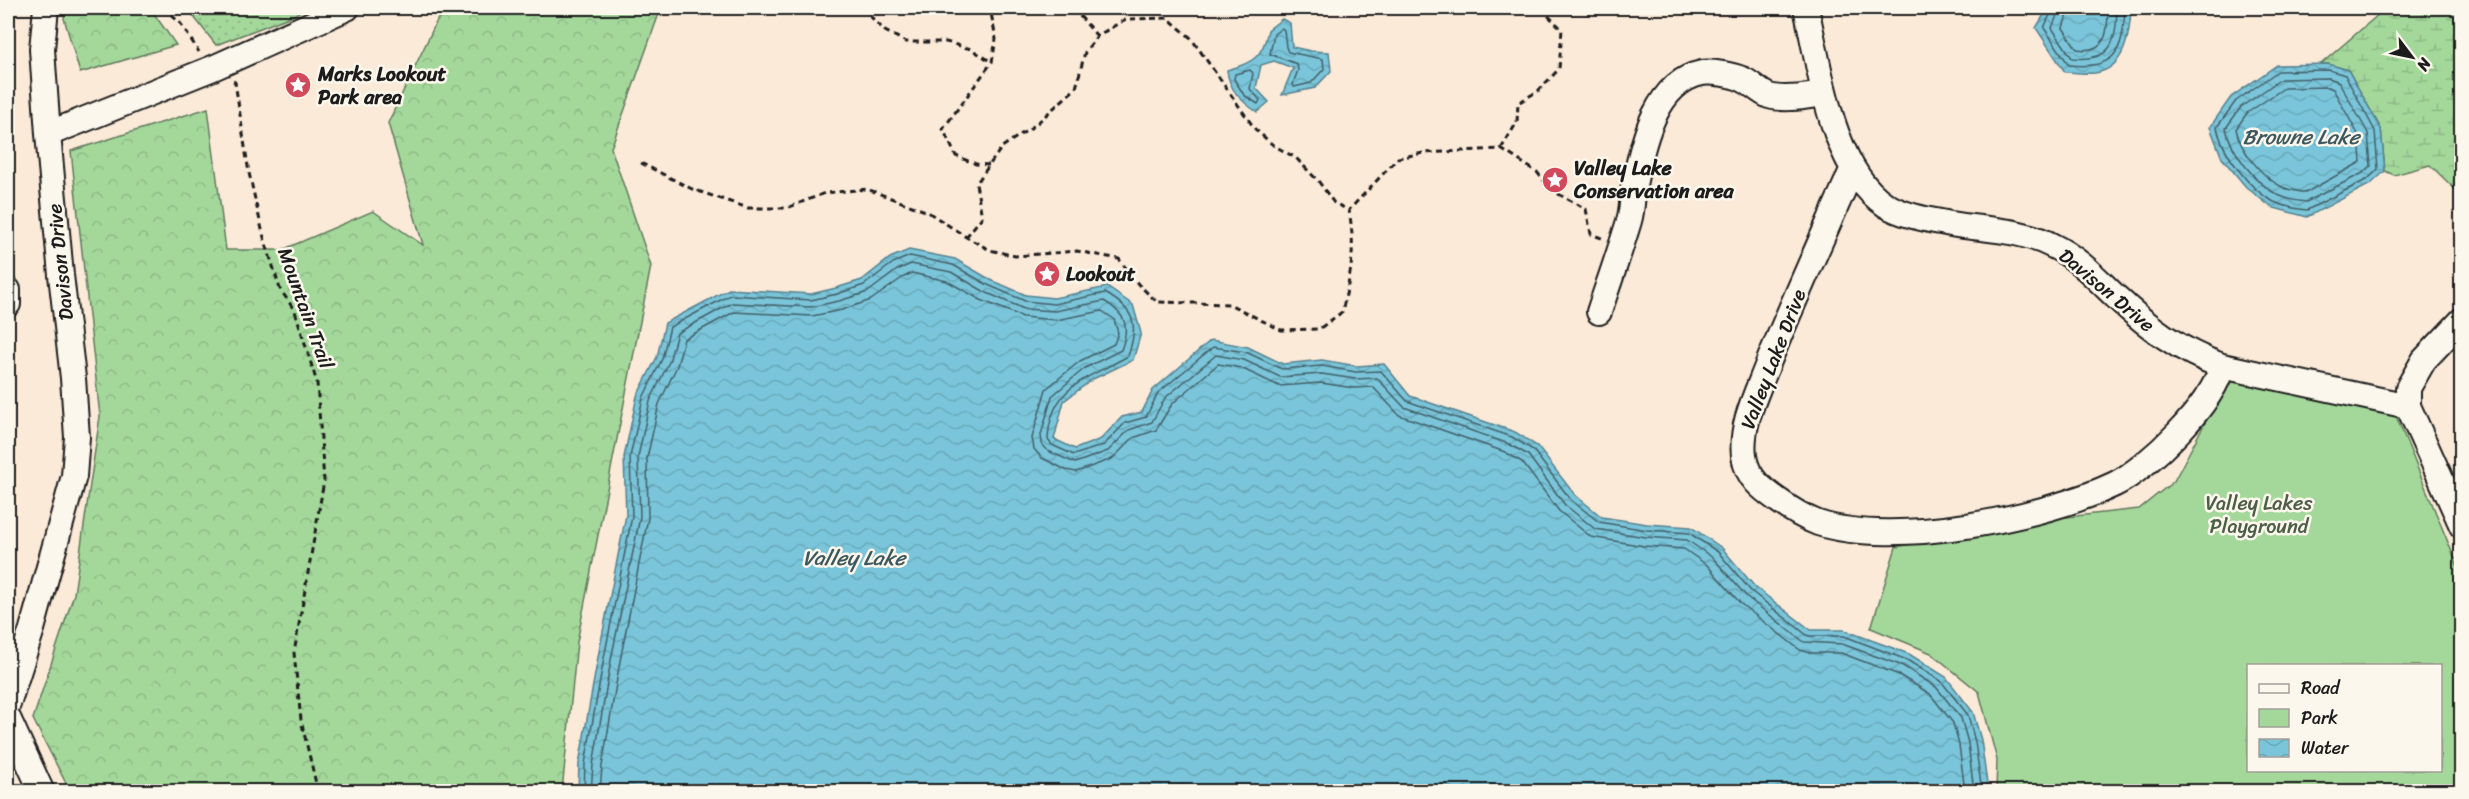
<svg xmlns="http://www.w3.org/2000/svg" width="2469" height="799" viewBox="0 0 2469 799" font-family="Sriracha,sans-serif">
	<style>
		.grass { fill: url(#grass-dots); stroke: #607a5c; stroke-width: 1.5 }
		.forest { fill: url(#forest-crowns); stroke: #607a5c; stroke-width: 1.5 }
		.wetland { fill: url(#wetland-marsh); stroke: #607a5c; stroke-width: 1.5 }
		.park { fill: #a4d89b; stroke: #607a5c; stroke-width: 1.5; fill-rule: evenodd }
		.water { fill: url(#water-waves); stroke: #54818e; stroke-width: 1.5 }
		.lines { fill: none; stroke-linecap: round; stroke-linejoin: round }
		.shore { stroke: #426068; stroke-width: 1.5 }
		.minor-casing { stroke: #1c1c1c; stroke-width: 28 }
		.path { stroke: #1c1c1c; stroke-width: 3; stroke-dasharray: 6 4.5; stroke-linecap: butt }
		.minor { stroke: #fbf7ec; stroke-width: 24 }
		.labels { text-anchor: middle; stroke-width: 5; stroke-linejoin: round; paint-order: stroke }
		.poi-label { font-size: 20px; font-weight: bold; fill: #1c1c1c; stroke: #fbf7ec; text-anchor: start }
		.street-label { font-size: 20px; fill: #1c1c1c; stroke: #fbf7ec }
		.park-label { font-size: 20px; fill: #4c5e48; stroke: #fbf7ec }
		.water-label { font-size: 21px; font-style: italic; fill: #3d575e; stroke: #fbf7ec }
	</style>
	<defs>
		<pattern id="grass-dots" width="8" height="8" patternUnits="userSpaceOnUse" patternTransform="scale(1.5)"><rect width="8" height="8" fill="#a4d89b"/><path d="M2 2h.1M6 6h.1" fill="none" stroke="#8db985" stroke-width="1.8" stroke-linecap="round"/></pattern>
		<pattern id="forest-crowns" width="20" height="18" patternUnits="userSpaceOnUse" patternTransform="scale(1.5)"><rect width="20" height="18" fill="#a4d89b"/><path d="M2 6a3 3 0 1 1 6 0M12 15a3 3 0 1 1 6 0" fill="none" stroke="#8db985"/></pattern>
		<pattern id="wetland-marsh" width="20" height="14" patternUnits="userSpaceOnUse" patternTransform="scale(1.5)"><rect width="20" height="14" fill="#a4d89b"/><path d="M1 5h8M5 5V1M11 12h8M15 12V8" fill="none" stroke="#8db985"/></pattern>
		<pattern id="water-waves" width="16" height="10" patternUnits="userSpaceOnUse" patternTransform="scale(1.5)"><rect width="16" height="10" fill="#7ac5da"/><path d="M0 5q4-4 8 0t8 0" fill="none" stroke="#69a9ba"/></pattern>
	</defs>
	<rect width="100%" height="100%" fill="#fcead9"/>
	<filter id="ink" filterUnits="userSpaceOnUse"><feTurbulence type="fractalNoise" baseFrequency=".0167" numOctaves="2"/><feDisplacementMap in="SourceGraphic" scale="12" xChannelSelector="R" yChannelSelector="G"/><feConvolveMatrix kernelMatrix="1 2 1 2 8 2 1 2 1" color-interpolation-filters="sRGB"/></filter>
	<g filter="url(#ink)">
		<path class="grass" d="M187 8H306L294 15 216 45Z"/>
		<path class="forest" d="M66 8H150L176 45 80 73 64 18Z
			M443 8H661L611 148 651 266 577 642 562 791H70L33 719 74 594 100 416 71 151 208 108 226 250H282L373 211 423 245 388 123Z"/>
		<path class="wetland" d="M2386 8H2461V195L2430 165 2394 175 2385 171 2381 129 2348 70 2328 64H2321Z"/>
		<path class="park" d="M2227 370 2394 411 2461 574V791H1996L1997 760 1979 692 1931 653 1871 628 1896 547 2049 519 2139 509 2174 481 2208 417ZM2248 666H2440V770H2248Z"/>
		<path class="water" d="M2048 8H2131C2130 32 2126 69 2095 73 2085 74 2075 72 2065 72L2036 28Z
			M1282 19 1290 23 1292 47 1311 51 1329 52 1331 71 1315 88 1282 95 1293 68 1274 61 1261 65 1256 88 1269 102 1257 112C1241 101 1229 90 1227 70 1253 63 1263 57 1268 30Z
			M2328 64 2348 70 2381 129 2385 171 2371 184 2307 217 2271 207 2246 187 2222 158 2210 127 2231 97 2277 65Z
			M909 250 955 259 991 280 1026 295 1054 298 1107 287 1133 305 1141 333 1133 360 1093 379 1064 401 1054 439 1075 449 1101 439 1122 417 1142 412 1153 390 1211 340 1248 347 1283 364 1322 360 1357 366 1384 364 1410 396 1515 432 1537 446 1575 495 1602 517 1647 524 1691 527 1722 548 1755 587 1811 630H1844L1909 654 1946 677 1973 712 1981 740 1988 791H578L579 764 598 657 626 515 624 457 637 396 657 357 665 323 729 289 811 294 836 288 862 280 890 258Z"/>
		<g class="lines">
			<path class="shore" d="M2053 8 2044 28 2069 65C2117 70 2123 51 2125 8
				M2060 8 2052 28 2072 58C2113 62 2116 42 2117 8
				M2069 8 2063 28 2077 49C2107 54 2108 32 2108 8
				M1282 28 1284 30 1286 47 1288 52 1323 59 1324 69 1311 83 1294 87 1293 84 1298 70 1297 64 1270 54 1274 34Z
				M1250 70 1253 73 1250 89 1260 100 1258 104 1244 95 1234 79 1235 74Z
				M2329 70 2345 75 2375 131 2378 169 2368 179 2307 210C2297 209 2283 206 2274 202 2250 190 2222 153 2217 127L2236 101 2278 71Z
				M2329 78 2339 82 2368 133 2371 166 2363 173 2306 202C2297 201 2286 199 2278 195 2256 184 2230 151 2226 128L2241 107 2281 79Z
				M2328 87 2333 89 2359 136 2361 162 2305 193C2298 191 2288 190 2282 187 2262 177 2240 150 2236 129L2247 113 2284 88Z
				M584 792 585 764 604 658 632 516 630 457 643 398 662 359 670 327 730 295 811 300 837 294 864 285 893 263 910 256 953 265 988 285 1025 301 1054 304 1105 293C1135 310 1139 324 1128 356 1088 379 1050 385 1048 440L1052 445 1074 455 1104 445 1125 423 1146 417 1158 393 1213 347 1246 352 1282 369 1322 366 1356 372 1381 371 1407 401 1512 437 1533 450 1571 500 1599 522 1647 530 1689 533 1718 552 1751 591 1808 636H1844L1907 660 1941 681 1968 715 1975 742 1982 792
				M591 792 593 765 611 660 640 517 638 457 650 401 669 362 677 333 732 303 811 307 839 301 868 292 897 270 911 264 951 272 985 292 1024 309 1055 311 1104 301C1126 314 1130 326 1121 350L1085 368 1052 396 1041 435 1042 444 1048 451 1075 463 1108 451 1129 430 1152 422 1165 398 1216 355 1244 360 1280 377 1322 374 1355 379 1377 378 1404 407 1509 444 1528 455 1565 505 1595 529 1646 537 1687 540 1713 558 1747 597 1804 642 1842 644 1903 666 1936 687 1961 718 1968 743 1974 792
				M600 792 602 766 620 661 648 518 647 458 659 404 677 366 684 339 734 312 812 316 842 310 871 300 902 278 912 273 947 281 981 300 1023 317 1056 320 1102 311 1114 319 1118 333 1114 344 1080 361 1046 389 1032 438 1034 449 1042 458 1066 470 1076 472 1112 459 1133 438 1156 430 1172 404 1218 364 1241 368 1279 386 1321 383 1354 388 1373 387 1399 415 1505 452 1522 462 1559 511 1591 537 1644 546 1684 549 1707 565 1741 604 1800 650 1811 653H1841L1899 675 1930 694 1953 723 1959 745 1965 792"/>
			<defs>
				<path id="minor" d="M46 8 42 49 48 134
					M1806 8C1820 67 1831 169 1886 205 1904 216 1930 220 1951 224 1986 230 2021 229 2053 246 2078 258 2096 278 2116 297 2149 328 2179 350 2222 366L2408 406
					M1852 170C1824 234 1795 297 1769 361 1758 391 1740 423 1744 456 1747 478 1762 489 1779 501 1790 509 1805 518 1818 523 1895 548 2044 518 2115 484 2149 467 2214 403 2222 366
					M8 290V304
					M1599 312C1609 282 1620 251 1629 221 1633 208 1632 193 1635 180 1643 142 1656 82 1702 73 1711 71 1733 75 1742 79 1752 83 1759 92 1769 96 1785 101 1808 96 1824 94
					M2462 320 2424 360 2408 388V406L2462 526
					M8 704 32 629 74 476 77 437 73 378 61 275 48 134 213 68 347 8
					M8 718 42 792"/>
			</defs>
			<use href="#minor" class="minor-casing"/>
			<path class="path" d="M164 8 181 24 199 52
				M862 8 885 31 906 42H946L971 49 992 62
				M1073 8 1097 36
				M233 81 235 82 249 173 263 234 280 289 295 311 317 383 324 481 294 653 301 720 318 792
				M1501 149 1517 122 1518 103 1538 91 1559 69 1562 29 1540 8
				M641 163 692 189 748 208H787L825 193 867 189 928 212 966 237 990 250 1015 256 1077 251 1119 259 1138 284 1157 302 1229 304 1281 330 1319 329 1342 312C1351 273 1356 250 1349 210L1398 158 1423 153 1501 149 1537 172 1551 190 1586 209 1591 234 1604 239
				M989 165 976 164 956 156 943 129 992 62 996 39 990 8
				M966 237 982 217 976 184 1002 147 1035 125 1076 88 1085 52 1097 36 1126 19 1168 18 1191 38 1255 129 1273 145 1296 158 1319 182 1334 203 1349 210"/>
			<use href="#minor" class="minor"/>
		</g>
	</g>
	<defs>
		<symbol id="sight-disc" viewBox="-11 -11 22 22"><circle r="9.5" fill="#d1495b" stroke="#fbf7ec"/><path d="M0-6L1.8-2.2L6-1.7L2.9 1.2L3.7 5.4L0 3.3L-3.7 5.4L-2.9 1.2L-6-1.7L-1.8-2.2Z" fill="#fff"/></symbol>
	</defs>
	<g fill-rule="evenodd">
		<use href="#sight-disc" x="283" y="70" width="30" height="30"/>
		<use href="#sight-disc" x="1540" y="165" width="30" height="30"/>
		<use href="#sight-disc" x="1032" y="259" width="30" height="30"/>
	</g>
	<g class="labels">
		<g class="poi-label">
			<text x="318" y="81">Marks Lookout<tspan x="318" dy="23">Park area</tspan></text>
			<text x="1574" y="175">Valley Lake<tspan x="1574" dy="23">Conservation area</tspan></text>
			<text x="1066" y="281">Lookout</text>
		</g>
		<g class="street-label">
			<text transform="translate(60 262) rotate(-96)" y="7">Davison Drive</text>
			<text transform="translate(2107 290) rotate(40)" y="7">Davison Drive</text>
			<text transform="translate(306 308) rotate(70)" y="7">Mountain Trail</text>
			<text transform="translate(1773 359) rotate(-69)" y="7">Valley Lake Drive</text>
		</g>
		<g class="park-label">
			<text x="2259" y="510">Valley Lakes<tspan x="2259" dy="23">Playground</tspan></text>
		</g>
		<g class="water-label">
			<text x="2301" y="144">Browne Lake</text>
			<text x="854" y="565">Valley Lake</text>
		</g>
	</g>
	<rect width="2469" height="799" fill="none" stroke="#fbf7ec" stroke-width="30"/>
	<rect x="15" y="15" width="2439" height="769" fill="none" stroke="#1c1c1c" stroke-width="2" filter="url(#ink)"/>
	<rect x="2247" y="664" width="195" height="108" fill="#fbf7ec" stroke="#a29f99" stroke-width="1.5"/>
	<rect x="2259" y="684" width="30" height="9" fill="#fbf7ec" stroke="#a29f99" stroke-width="1.5"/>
	<text x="2301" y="694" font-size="18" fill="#1c1c1c">Road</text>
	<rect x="2259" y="709" width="30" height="18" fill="#a4d89b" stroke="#a29f99" stroke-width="1.5"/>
	<text x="2301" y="724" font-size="18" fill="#1c1c1c">Park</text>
	<rect x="2259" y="739" width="30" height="18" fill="url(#water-waves)" stroke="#a29f99" stroke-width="1.5"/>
	<text x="2301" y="754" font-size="18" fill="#1c1c1c">Water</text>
	<g transform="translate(2412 57) rotate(122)" stroke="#fbf7ec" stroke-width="4.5" paint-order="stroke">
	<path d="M0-4.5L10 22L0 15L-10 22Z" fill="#1c1c1c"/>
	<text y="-9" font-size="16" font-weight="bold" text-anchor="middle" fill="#1c1c1c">N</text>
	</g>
</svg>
